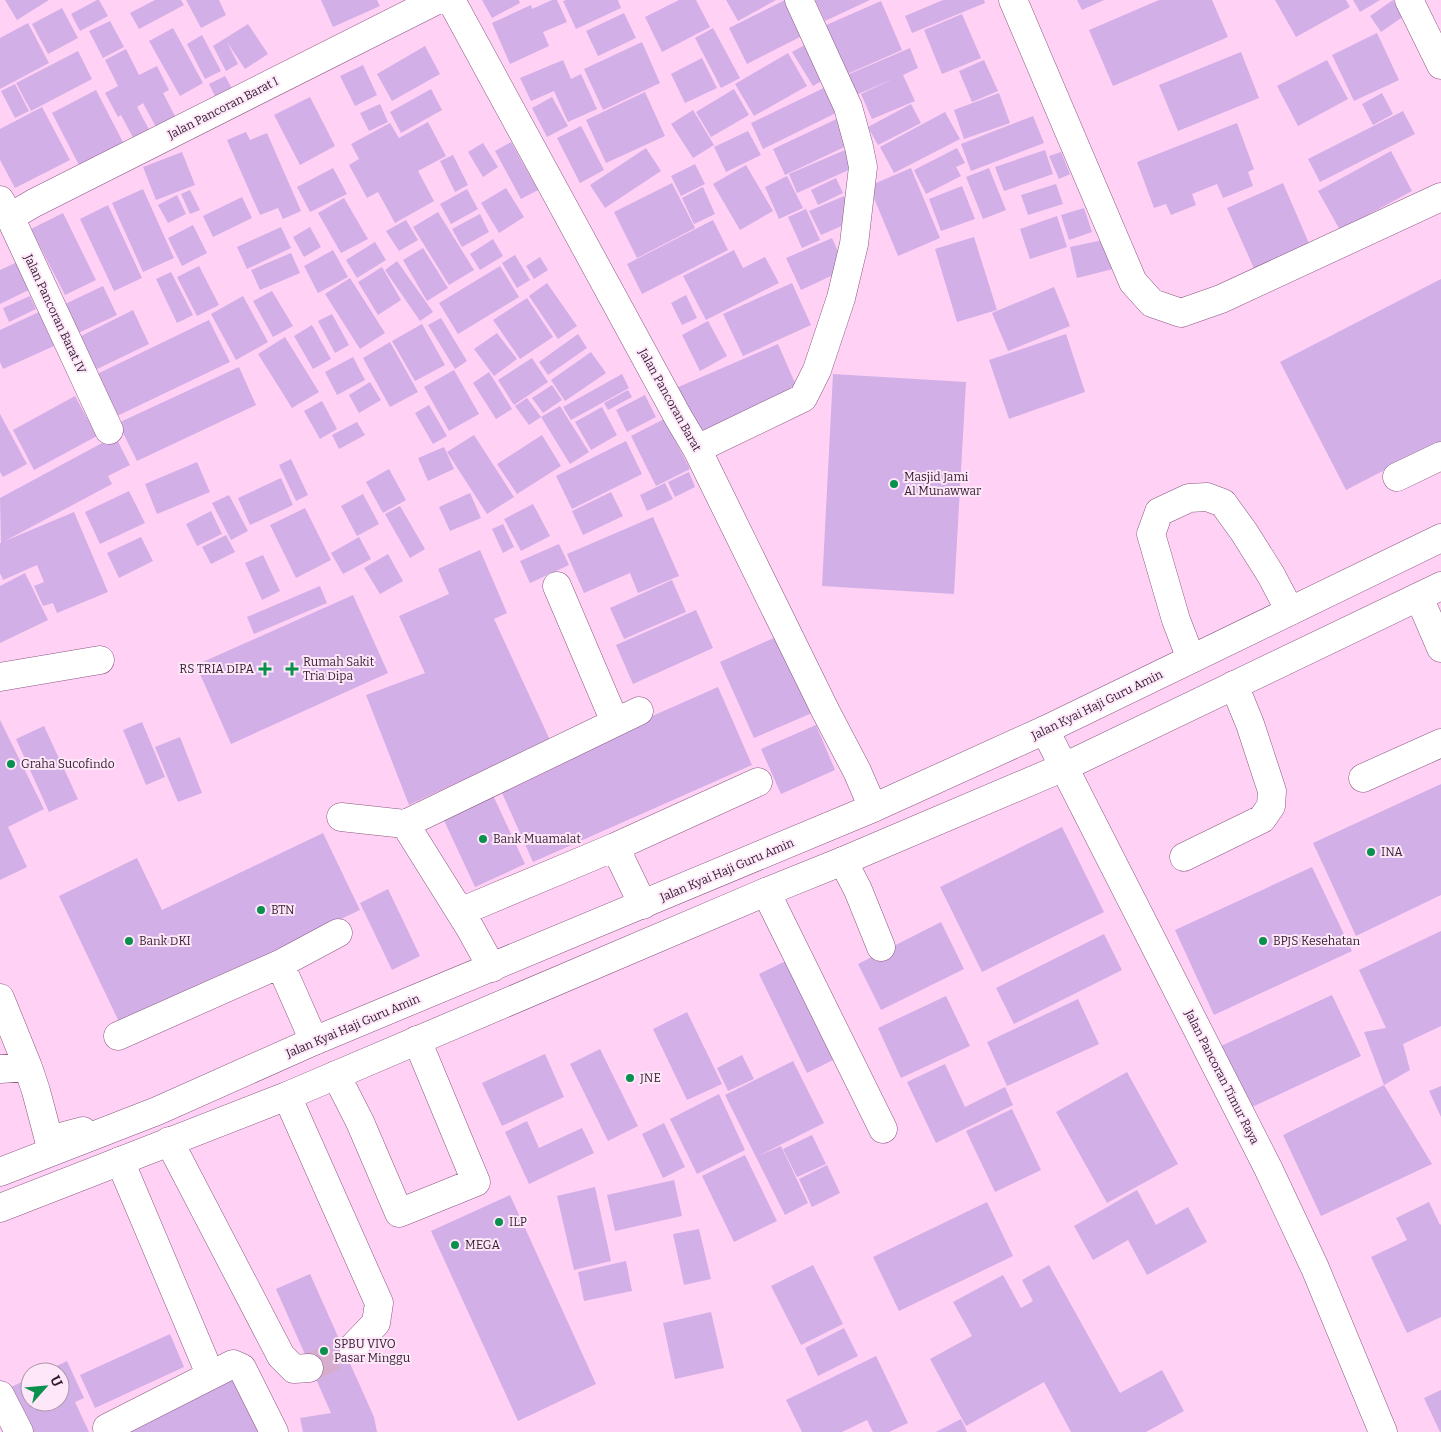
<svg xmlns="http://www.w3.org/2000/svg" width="1441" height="1432" viewBox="0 0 1441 1432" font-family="Bitter,serif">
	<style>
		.building { fill: #d3afe7 }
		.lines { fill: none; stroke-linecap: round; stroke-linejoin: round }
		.minor-tunnel { stroke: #d6adcd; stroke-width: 28; stroke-dasharray: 28 14; stroke-linecap: butt }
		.minor-casing { stroke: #895881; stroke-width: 29 }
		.major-casing { stroke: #895881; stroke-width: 29 }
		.minor { stroke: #fff; stroke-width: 28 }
		.major { stroke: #fff; stroke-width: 28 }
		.poi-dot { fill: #0a904d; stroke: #fee7f9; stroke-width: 2 }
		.labels { text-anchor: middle; stroke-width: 4; stroke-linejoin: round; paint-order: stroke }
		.street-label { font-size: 12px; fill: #321d2f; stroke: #fee7f9 }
		.poi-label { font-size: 12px; fill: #321d2f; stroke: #fee7f9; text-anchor: start }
	</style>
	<rect width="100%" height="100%" fill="#ffd1f5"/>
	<path class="building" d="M5 0H49L17 20Z
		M97 0H99L108 16 80 31 71 14Z
		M155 0H181L184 5 139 29 130 13Z
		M186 0H219L226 15 201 28Z
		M321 0H377L380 6 333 27Z
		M482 0H519L520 3 492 18Z
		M552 0H557L567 22 543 32 549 46 510 64 492 23 531 5 532 9Z
		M566 0H618L621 8 576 29 563 1Z
		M679 0H696L710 27 662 52 645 17Z
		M726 0H776L738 21Z
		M785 0H789L806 34 747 64 729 28Z
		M815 0H870L825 21Z
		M943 0H984L985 3 912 33 905 16Z
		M1077 0H1104L1082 10Z
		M1159 0H1212L1228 37 1113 86 1089 30Z
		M1275 0H1346L1350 7 1296 37Z
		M1353 0H1380L1360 12Z
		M1393 0 1404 16 1381 32 1370 16Z
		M881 1 902 50 845 75 824 26Z
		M62 8 78 38 48 54 32 24Z
		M624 13 636 38 598 56 586 31Z
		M962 14 981 58 942 74 924 30Z
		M110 21 124 47 103 58 89 31Z
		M28 23 49 63 0 89V38Z
		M248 24 268 54 245 69 227 42 238 64 226 71 213 46Z
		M173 28 203 83 180 96 149 41Z
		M713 28 740 78 721 88 695 38Z
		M1377 33 1399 80 1354 101 1332 55Z
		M202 35 221 71 205 79 187 44Z
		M642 42 660 83 603 110 584 69Z
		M810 42 830 76 813 86 792 52Z
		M425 46 440 74 392 101 377 74Z
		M910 48 918 68 903 75 915 101 872 119 861 94 895 78 856 95 847 75Z
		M126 49 139 75 157 66 169 90 163 93 177 120 157 129 143 103 137 107 153 137 137 145 121 115 118 117 105 93 118 86 105 60Z
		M78 51 92 79 31 111 16 83Z
		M1241 52 1259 98 1178 131 1159 85Z
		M788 53 807 86 754 116 735 84Z
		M702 58 717 88 685 103 671 74Z
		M563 60 571 79 581 74 597 109 568 122 554 91 531 101 520 78Z
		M984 60 998 91 972 102 959 71Z
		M1327 60 1348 99 1298 126 1277 86Z
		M363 65 377 95 355 106 340 76Z
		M225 76 234 92 217 100 209 84Z
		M15 84 29 111 15 118 1 91Z
		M832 84 844 109 763 149 751 123Z
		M431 89 442 110 401 133 390 112Z
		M734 89 749 115 711 137 696 112Z
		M96 90 125 146 81 169 52 113Z
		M645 92 665 136 606 163 586 120Z
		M999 93 1010 123 964 139 954 110Z
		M1382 93 1393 114 1373 125 1362 104Z
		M310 97 335 146 300 165 274 115Z
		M552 97 568 126 547 137 532 108Z
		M380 104 388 122 369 131 360 113Z
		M911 104 921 123 878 145 868 127Z
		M42 107 70 160 15 188 0 160V129Z
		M693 110 714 145 693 158 671 124Z
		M1403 111 1415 134 1320 182 1308 159Z
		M945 112 960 139 894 173 880 147Z
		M843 116 855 142 785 175 773 149Z
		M1033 116 1044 143 971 171 961 144Z
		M428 122 446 156 418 171 434 201 395 223 378 192 367 198 349 165 359 159 351 144 390 123 399 138Z
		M1237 123 1254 169 1248 172 1253 186 1223 198 1217 184 1192 194 1196 205 1171 215 1166 204 1154 208 1137 162Z
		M581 126 604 170 580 183 557 138Z
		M748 131 761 155 726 172 714 147Z
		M246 132 250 140 267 133 301 211 283 219 278 208 260 215 227 140Z
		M511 142 538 190 521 199 495 151Z
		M483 143 498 167 483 177 468 152Z
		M852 147 860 165 797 193 789 174Z
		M646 148 661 171 605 208 590 185Z
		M957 148 965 163 956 167 961 176 926 194 914 170Z
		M1045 150 1053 174 1004 191 995 167Z
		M1391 151 1412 191 1340 230 1318 191Z
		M182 152 195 185 156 200 143 167Z
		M1061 152 1070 174 1059 179 1049 156Z
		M453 155 468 185 455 192 440 161Z
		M695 164 705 184 681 196 671 176Z
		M746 165 773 211 740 230 713 184Z
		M333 168 347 194 310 212 297 187Z
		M911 168 940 238 898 256 869 186Z
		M989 168 1006 210 983 219 966 177Z
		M787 176 803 208 779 219 765 187Z
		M836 178 843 193 818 205 811 190Z
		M672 183 695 228 637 258 614 212Z
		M1283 183 1311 248 1256 273 1227 208Z
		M1056 184 1063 204 1028 215 1021 195Z
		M962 186 975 219 941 231 929 199Z
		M703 187 715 214 694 224 682 198Z
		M506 188 524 217 499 233 481 203Z
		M143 189 174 258 143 272 112 203Z
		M467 189 478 209 451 224 440 204Z
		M190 190 200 210 190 214 181 194Z
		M177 195 186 214 168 223 158 205Z
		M844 196 855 220 821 235 809 211Z
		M242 197 252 218 213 237 203 216Z
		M344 198 368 239 341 253 318 213Z
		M108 205 142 278 114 291 80 219Z
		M1084 208 1092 232 1069 240 1061 215Z
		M806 209 820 240 802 248 788 217Z
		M438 212 474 270 449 285 413 227Z
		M63 213 96 280 65 295 31 229Z
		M480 214 489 232 462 247 452 229Z
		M1057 216 1067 247 1030 259 1020 229Z
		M406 220 418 240 399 251 386 231Z
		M713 220 728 250 642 294 627 264Z
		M193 225 207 253 182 266 168 238Z
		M281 227 291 248 247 269 237 247Z
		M310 227 321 247 304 257 293 237Z
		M974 237 997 310 957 322 935 249Z
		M832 238 846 269 801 290 786 258Z
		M493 239 503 256 480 270 470 254Z
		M1107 239 1113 269 1077 278 1070 247Z
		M375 242 386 260 357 278 346 260Z
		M423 248 448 288 427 301 403 260Z
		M333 250 348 277 318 293 304 266Z
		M734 250 743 268 765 257 779 283 706 320 683 276Z
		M291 253 300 273 260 290 251 270Z
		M515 255 530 280 517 288 502 263Z
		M540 257 548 270 534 279 526 266Z
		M26 258 39 285 0 304V270Z
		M397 261 433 312 420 321 385 270Z
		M199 266 219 305 197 316 177 277Z
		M500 266 519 297 458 334 439 303Z
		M382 267 401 300 378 315 358 282Z
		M171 272 193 315 177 323 156 279Z
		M350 278 385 333 360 349 325 294Z
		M1441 279V441L1346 490 1280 362Z
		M547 283 577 326 558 339 529 296Z
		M792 283 811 325 743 356 723 314Z
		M103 286 117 315 74 335 61 306Z
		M1054 287 1070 326 1008 351 992 313Z
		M272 291 293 326 273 337 253 301Z
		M686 295 697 318 682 325 671 303Z
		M30 296 36 309 9 322 3 308Z
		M243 296 268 342 236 360 211 314Z
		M527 298 553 337 520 359 493 320Z
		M133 310 149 344 93 371 77 338Z
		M39 312 54 346 3 369 0 362V330Z
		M332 314 349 345 335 353 318 321Z
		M441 318 467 361 455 369 428 325Z
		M209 320 230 362 115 417 95 375Z
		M708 321 727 356 700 371 682 335Z
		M422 324 445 365 415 381 392 341Z
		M312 325 331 359 313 369 294 336Z
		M497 333 517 359 494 376 474 349Z
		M578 334 587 348 548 375 539 362Z
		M1066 334 1085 392 1009 419 989 360Z
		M285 337 319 392 292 408 258 354Z
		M390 342 418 392 390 407 363 358Z
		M778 344 799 392 697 436 676 388Z
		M591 352 606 373 565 401 551 380Z
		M353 357 365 380 337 395 325 372Z
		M532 358 548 382 514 405 498 380Z
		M239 367 256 405 137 461 118 423Z
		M454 370 479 414 449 431 424 387Z
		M489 372 512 409 496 419 473 383Z
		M622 374 629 388 571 420 563 407Z
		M833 374 966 382 954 594 822 586Z
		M370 382 381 400 359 413 349 395Z
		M552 385 562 400 543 413 532 398Z
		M628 390 632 397 608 410 604 403Z
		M645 395 656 417 627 432 616 410Z
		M75 396 97 436 34 470 13 430Z
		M527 398 541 417 529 425 515 406Z
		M322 401 337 429 320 439 304 411Z
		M429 405 447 436 433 444 415 413Z
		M560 406 589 452 570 464 541 417Z
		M602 407 617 435 591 450 575 422Z
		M0 414 27 464 3 477 0 472Z
		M664 419 690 469 656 486 631 436Z
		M357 422 365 435 339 449 332 435Z
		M474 435 514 497 487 514 447 452Z
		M542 435 561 466 517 494 497 464Z
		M115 436 130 465 108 476 112 484 1 543 0 498Z
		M626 441 642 474 572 509 556 476Z
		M444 447 454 469 428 481 418 458Z
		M291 459 308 495 296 501 279 465Z
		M197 462 210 492 157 514 145 484Z
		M389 469 406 500 383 513 366 482Z
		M689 472 695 487 675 497 668 482Z
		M281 478 293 505 250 525 238 498Z
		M665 483 673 499 647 511 640 495Z
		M129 491 145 523 100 544 85 512Z
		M611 492 623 516 583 535 572 511Z
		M470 493 481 518 450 531 439 507Z
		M363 494 379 524 357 536 341 506Z
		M229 495 248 531 231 540 212 503Z
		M533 504 550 536 521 551 504 519Z
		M400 506 425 549 410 558 385 514Z
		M305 508 331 560 296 578 270 525Z
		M211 511 222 534 197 546 186 524Z
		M74 512 108 592 57 613 53 603 43 606 34 586 44 582 37 565 3 580 0 573V543Z
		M653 517 679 576 638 593 630 573 584 593 567 554Z
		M503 524 514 547 503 553 492 529Z
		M226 535 235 552 211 564 202 547Z
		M141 537 153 561 119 578 107 553Z
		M359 537 371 559 343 574 331 553Z
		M559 544 569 565 530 583 520 561Z
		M480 550 507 613 494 619 550 740 409 805 366 695 425 673 399 616 449 594 438 569Z
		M388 554 403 581 380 594 364 568Z
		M263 555 280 591 262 600 245 563Z
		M25 573 48 620 0 643V586Z
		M672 580 686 612 624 639 610 608Z
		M320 586 327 603 254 634 247 617Z
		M353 595 388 673 231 744 196 665Z
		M696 610 713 648 633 684 616 645Z
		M778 636 812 713 754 738 720 662Z
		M718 687 752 765 533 862 498 784Z
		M0 720 44 809 8 827 27 867 0 880Z
		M142 722 165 777 146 785 123 730Z
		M816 725 835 770 781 794 761 749Z
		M44 726 78 799 49 812 16 739Z
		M180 737 202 793 178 802 155 747Z
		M1441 784V895L1356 936 1313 843Z
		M491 791 525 864 475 887 441 814Z
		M1062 827 1104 912 982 972 940 887Z
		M323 833 360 910 120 1024 59 896 137 858 162 910Z
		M1312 867 1352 951 1214 1015 1175 930Z
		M388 889 420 956 392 970 360 903Z
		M941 922 964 969 881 1010 858 964Z
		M1441 931V1026L1403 1044 1410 1070 1384 1085 1364 1032 1386 1028 1359 970Z
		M1104 934 1122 970 1014 1024 996 988Z
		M790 959 837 1058 807 1073 759 974Z
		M1332 995 1361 1056 1250 1108 1221 1046Z
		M946 996 970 1046 901 1078 878 1028Z
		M1078 999 1099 1044 1007 1086 987 1042Z
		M687 1012 722 1084 687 1100 653 1029Z
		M600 1049 638 1126 608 1141 570 1064Z
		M545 1054 564 1097 502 1126 482 1083Z
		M742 1055 754 1079 728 1091 717 1068Z
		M793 1061 824 1123 760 1155 781 1146 808 1203 785 1215 725 1095Z
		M945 1064 965 1107 1005 1087 1013 1105 936 1143 907 1082Z
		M1127 1072 1178 1164 1107 1203 1056 1112Z
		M1384 1085 1432 1164 1321 1216 1283 1135Z
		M1441 1086V1117L1429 1091Z
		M719 1094 745 1150 697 1174 670 1119Z
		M1012 1109 1041 1170 995 1192 966 1131Z
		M527 1121 539 1148 582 1128 594 1153 529 1184 505 1132Z
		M664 1123 685 1167 663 1178 642 1134Z
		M812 1135 826 1164 797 1177 783 1149Z
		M745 1155 777 1221 734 1242 702 1176Z
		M827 1165 840 1193 812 1207 799 1179Z
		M674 1180 682 1216 615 1231 607 1195Z
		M595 1187 611 1261 574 1270 557 1196Z
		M1137 1190 1156 1225 1188 1207 1207 1242 1147 1275 1128 1240 1093 1260 1074 1226Z
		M510 1195 596 1384 518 1421 431 1231Z
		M987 1202 1013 1256 899 1311 873 1257Z
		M1429 1202 1440 1225 1441 1224V1317L1407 1333 1371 1257 1407 1240 1396 1218Z
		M699 1229 711 1279 684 1285 673 1234Z
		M626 1261 632 1291 584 1301 578 1272Z
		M813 1265 843 1324 801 1345 771 1286Z
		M1049 1265 1120 1393 1162 1370 1184 1411 1146 1432H1071L1044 1382 966 1426 930 1359 972 1336 953 1302 1003 1275 1021 1308 1033 1301 1022 1280Z
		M310 1274 374 1417 377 1432H303L300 1418 331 1413 276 1289Z
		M711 1312 724 1368 675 1379 663 1323Z
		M844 1328 858 1356 818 1376 805 1348Z
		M170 1334 184 1367 95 1408 80 1375Z
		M876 1356 908 1423 889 1432H873L867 1420 842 1432H802L786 1400Z
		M67 1361 84 1398 75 1402 89 1432H33L9 1388 30 1378V1402H60V1372H44Z
		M238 1373 266 1432H124Z
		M1441 1390V1432H1440L1424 1398Z
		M961 1419 967 1432H936Z"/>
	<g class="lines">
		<path class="minor-tunnel" d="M309 1368 353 1347"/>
		<defs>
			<path id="minor" d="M451 0 678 417 697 449 826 712 857 771 873 808
				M1013 0 1133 282 1152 303 1181 313 1221 299 1441 197
				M1409 0 1441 65
				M0 200 10 217 109 430
				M10 217 34 203 437 0
				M697 449 803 398 817 370 841 298 854 244 863 167 859 147 848 107 799 0
				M1397 477 1441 456
				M557 586 615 722
				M1419 597 1441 648
				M1191 659 1176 620 1151 534 1159 512 1189 498 1207 497 1223 503 1244 532 1271 575 1290 611
				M0 677 100 660
				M1045 730 1268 1168 1315 1268 1383 1432
				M1363 778 1441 743
				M341 817 405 824 639 711
				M405 824 470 928 492 968
				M615 847 643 905
				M1184 857 1262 819 1271 806 1272 791 1250 724 1234 685
				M843 861 858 890 881 947
				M766 892 883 1129
				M460 912 615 847 758 782
				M280 964 314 1041
				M0 998 28 1067 36 1091 49 1140 83 1131
				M118 1036 280 964 338 933
				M0 1069 28 1067
				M336 1075 360 1122 399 1213 476 1182 417 1040
				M287 1096 379 1303 376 1323 353 1347
				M169 1141 281 1356 294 1369 309 1368
				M120 1161 210 1374
				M0 1395 19 1432
				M109 1432 107 1428 233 1364 242 1368 274 1432"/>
			<path id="major" d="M0 1172 157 1111 314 1041 873 808 1045 730 1441 538
				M0 1208 287 1096 766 892 843 861 1064 767 1441 586"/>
		</defs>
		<use href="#minor" class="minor-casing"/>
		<use href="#major" class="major-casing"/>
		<use href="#minor" class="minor"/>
		<use href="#major" class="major"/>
	</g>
	<g class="poi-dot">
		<circle cx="894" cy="484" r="5"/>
		<path d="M262.5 661.5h5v5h5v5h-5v5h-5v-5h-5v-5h5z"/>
		<path d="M289.5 661.5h5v5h5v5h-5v5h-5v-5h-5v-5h5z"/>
		<circle cx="11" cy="764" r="5"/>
		<circle cx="483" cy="839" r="5"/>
		<circle cx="1371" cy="852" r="5"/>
		<circle cx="261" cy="910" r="5"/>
		<circle cx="129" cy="941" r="5"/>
		<circle cx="1263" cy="941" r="5"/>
		<circle cx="630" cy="1078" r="5"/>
		<circle cx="499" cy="1222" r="5"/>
		<circle cx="455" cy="1245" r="5"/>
		<circle cx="324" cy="1351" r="5"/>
	</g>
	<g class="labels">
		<g class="street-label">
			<text transform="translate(223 108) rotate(-27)" y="4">Jalan Pancoran Barat I</text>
			<text transform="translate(55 314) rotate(65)" y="4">Jalan Pancoran Barat IV</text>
			<text transform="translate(670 400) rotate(61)" y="4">Jalan Pancoran Barat</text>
			<text transform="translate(1097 705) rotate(-26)" y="4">Jalan Kyai Haji Guru Amin</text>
			<text transform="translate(727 870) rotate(-23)" y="4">Jalan Kyai Haji Guru Amin</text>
			<text transform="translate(353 1026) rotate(-23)" y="4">Jalan Kyai Haji Guru Amin</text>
			<text transform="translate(1222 1077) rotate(63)" y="4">Jalan Pancoran Timur Raya</text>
		</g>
		<g class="poi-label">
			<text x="904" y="481">Masjid Jami<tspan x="904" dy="14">Al Munawwar</tspan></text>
			<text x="303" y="666">Rumah Sakit<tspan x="303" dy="14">Tria Dipa</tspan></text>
			<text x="254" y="673" text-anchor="end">RS TRIA DIPA</text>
			<text x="21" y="768">Graha Sucofindo</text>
			<text x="493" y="843">Bank Muamalat</text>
			<text x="1381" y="856">INA</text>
			<text x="271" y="914">BTN</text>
			<text x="139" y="945">Bank DKI</text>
			<text x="1273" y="945">BPJS Kesehatan</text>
			<text x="640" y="1082">JNE</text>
			<text x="509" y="1226">ILP</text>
			<text x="465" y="1249">MEGA</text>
			<text x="334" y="1348">SPBU VIVO<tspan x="334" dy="14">Pasar Minggu</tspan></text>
		</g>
	</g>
	<g transform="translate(45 1387) rotate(63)"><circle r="24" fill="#fee7f9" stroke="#ac96a8"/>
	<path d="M0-4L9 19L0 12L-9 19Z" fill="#0a904d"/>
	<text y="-8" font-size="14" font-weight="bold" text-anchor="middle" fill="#321d2f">U</text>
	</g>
</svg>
